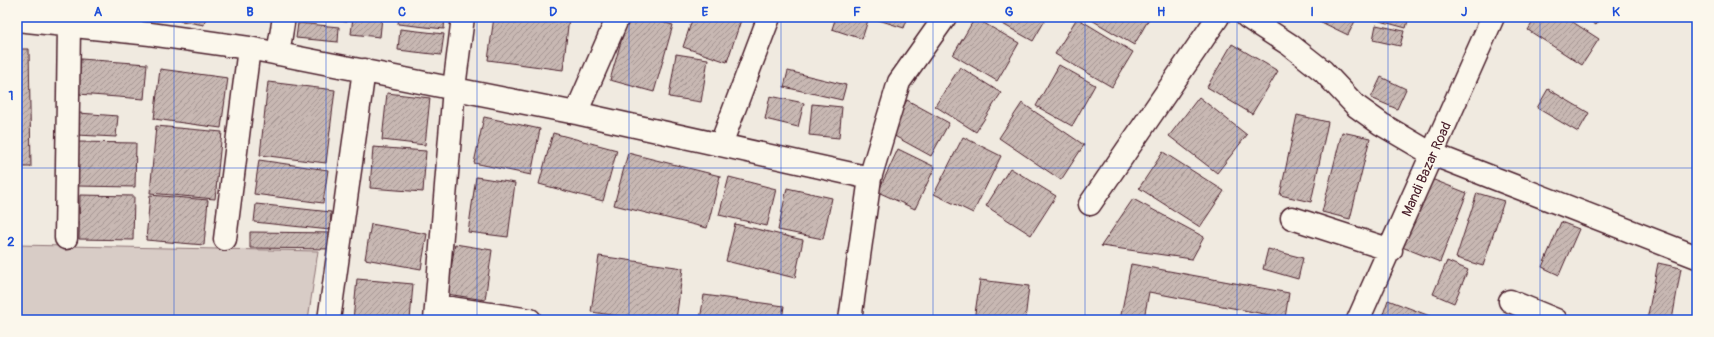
<svg xmlns="http://www.w3.org/2000/svg" width="1714" height="337" viewBox="0 0 1714 337" font-family="Pangolin,sans-serif">
	<style>
		.green { fill: #d8ccc6; stroke: #917678 }
		.building { fill: url(#building-hatch); stroke: #4a1f2b }
		.lines { fill: none; stroke-linecap: round; stroke-linejoin: round }
		.street-casing { stroke: #4a1f2b; stroke-width: 25 }
		.street { stroke: #fbf7ec; stroke-width: 22 }
		.grid { fill: none; stroke: #1d4ed8; stroke-width: 1; stroke-opacity: 0.55 }
		.labels { text-anchor: middle; stroke-width: 4; stroke-linejoin: round; paint-order: stroke }
		.street-label { font-size: 14px; fill: #4a1f2b; stroke: #fbf7ec }
		.neatline { fill: none; stroke: #1d4ed8; stroke-width: 1.5 }
		.grid-label { font-size: 13px; text-anchor: middle; font-weight: bold; fill: #1d4ed8 }
	</style>
	<defs>
		<pattern id="building-hatch" width="6" height="6" patternUnits="userSpaceOnUse"><rect width="6" height="6" fill="#c8b8b3"/><path d="M-1 1l2-2M0 6l6-6M5 7l2-2" fill="none" stroke="#a49592"/></pattern>
	</defs>
	<rect width="100%" height="100%" fill="#f0eae0"/>
	<filter id="ink" filterUnits="userSpaceOnUse"><feTurbulence type="fractalNoise" baseFrequency=".025" numOctaves="2"/><feDisplacementMap in="SourceGraphic" scale="8" xChannelSelector="R" yChannelSelector="G"/><feConvolveMatrix kernelMatrix="1 2 1 2 8 2 1 2 1" color-interpolation-filters="sRGB"/></filter>
	<g filter="url(#ink)">
		<path class="green" d="M17 245 318 251 308 320H17Z"/>
		<path class="building" d="M124 17H145L144 20Z
			M159 17H206L204 25Z
			M304 17H348L347 22Z
			M353 17H382L380 37 351 34Z
			M399 17H445L444 29 398 24Z
			M494 17H569L563 70 488 60Z
			M628 17H643L673 25 654 92 610 80Z
			M693 17H742L727 62 683 47Z
			M836 17H908L904 28 869 17 862 39 832 29Z
			M990 17H1047L1033 41Z
			M1091 17H1150L1134 45 1090 19Z
			M1311 17H1357L1348 35Z
			M1373 17H1409L1406 28 1373 19Z
			M1536 17H1565L1599 39 1582 65 1528 30Z
			M1584 17H1602L1596 25Z
			M975 18 1019 43 997 81 953 55Z
			M1077 18 1133 52 1112 87 1055 54Z
			M298 23 339 27 338 42 296 38Z
			M1376 25 1404 31 1400 46 1373 40Z
			M400 29 444 34 441 55 398 50Z
			M1232 44 1278 71 1252 114 1207 87Z
			M17 49H29L31 167H17Z
			M676 54 708 59 701 102 669 97Z
			M81 59 147 64 144 99 78 94Z
			M1059 65 1095 85 1072 126 1036 106Z
			M960 67 1001 93 976 132 935 106Z
			M160 69 228 78 221 128 154 119Z
			M788 71 846 85 842 100 784 87Z
			M1381 77 1406 89 1397 109 1371 98Z
			M268 82 335 90 326 163 260 155Z
			M1548 89 1589 113 1578 132 1537 108Z
			M387 93 430 98 425 145 382 140Z
			M770 96 804 103 798 127 765 119Z
			M1199 97 1247 135 1217 173 1169 136Z
			M907 100 949 123 931 156 889 133Z
			M1022 103 1084 145 1061 180 999 138Z
			M812 104 842 107 839 138 809 135Z
			M79 113 118 116 116 137 77 135Z
			M1297 115 1328 122 1311 202 1280 195Z
			M484 117 540 129 531 175 474 163Z
			M156 126 222 132 215 199 150 193Z
			M1342 132 1370 138 1350 219 1322 212Z
			M553 133 617 150 603 201 539 184Z
			M963 137 1001 156 973 213 934 194Z
			M78 142 136 143 135 187 77 186Z
			M373 147 426 151 423 192 370 188Z
			M898 149 935 167 915 209 878 192Z
			M1163 152 1224 191 1200 227 1139 188Z
			M628 153 720 176 707 228 614 205Z
			M259 160 328 170 323 203 254 194Z
			M1010 168 1056 196 1031 235 986 206Z
			M476 177 515 183 508 237 468 232Z
			M729 177 776 189 767 226 719 215Z
			M1429 178 1467 193 1440 262 1402 247Z
			M787 188 832 198 823 239 778 230Z
			M1477 193 1504 201 1483 266 1456 258Z
			M80 195 134 196 133 240 79 239Z
			M150 195 208 200 204 245 146 240Z
			M1133 199 1204 237 1192 259 1101 246Z
			M256 204 331 212 330 230 254 222Z
			M1561 222 1579 229 1559 275 1542 267Z
			M371 224 427 234 421 269 365 259Z
			M735 224 803 240 795 278 726 261Z
			M250 232 336 233 335 249 250 248Z
			M455 244 492 250 485 300 447 294Z
			M1268 249 1303 258 1298 279 1263 269Z
			M599 256 683 268 676 320H647L591 312Z
			M1447 261 1468 270 1454 303 1433 294Z
			M1658 263 1681 268 1672 320H1647Z
			M1131 264 1289 293 1285 318 1149 292 1144 318 1156 320H1120Z
			M357 279 413 284 410 320H353Z
			M980 280 1029 286 1025 320H974Z
			M704 295 784 306 782 320H700Z
			M1388 300 1435 318 1434 320H1381Z"/>
		<g class="lines">
			<defs>
				<path id="street" d="M1247 17 1290 45 1323 71 1356 106 1381 124 1432 154 1697 257
					M17 20 150 34 249 48 576 113 870 178
					M278 54 284 17
					M576 113 618 17
					M721 144 769 17
					M1090 204 1218 17
					M1292 218 1391 250
					M66 238 69 26
					M225 239 249 48
					M1510 301 1556 320
					M437 306 530 320
					M329 320 364 70
					M435 320 454 88 463 17
					M850 320 870 178 899 82 945 17
					M1358 320 1493 17"/>
			</defs>
			<use href="#street" class="street-casing"/>
			<use href="#street" class="street"/>
		</g>
	</g>
	<path class="grid" d="M174 17V320M326 17V320M477 17V320M629 17V320M781 17V320M933 17V320M1085 17V320M1237 17V320M1388 17V320M1540 17V320M17 168H1697"/>
	<g class="labels">
		<g class="street-label">
			<text transform="translate(1426 169) rotate(-66)" y="5">Mandi Bazar Road</text>
		</g>
	</g>
	<rect width="1714" height="337" fill="none" stroke="#fbf7ec" stroke-width="44"/>
	<rect x="22" y="22" width="1670" height="293" class="neatline"/>
	<g class="grid-label">
		<text x="98" y="16">A</text>
		<text x="250" y="16">B</text>
		<text x="402" y="16">C</text>
		<text x="553" y="16">D</text>
		<text x="705" y="16">E</text>
		<text x="857" y="16">F</text>
		<text x="1009" y="16">G</text>
		<text x="1161" y="16">H</text>
		<text x="1312" y="16">I</text>
		<text x="1464" y="16">J</text>
		<text x="1616" y="16">K</text>
		<text x="11" y="100">1</text>
		<text x="11" y="246">2</text>
	</g>
</svg>
